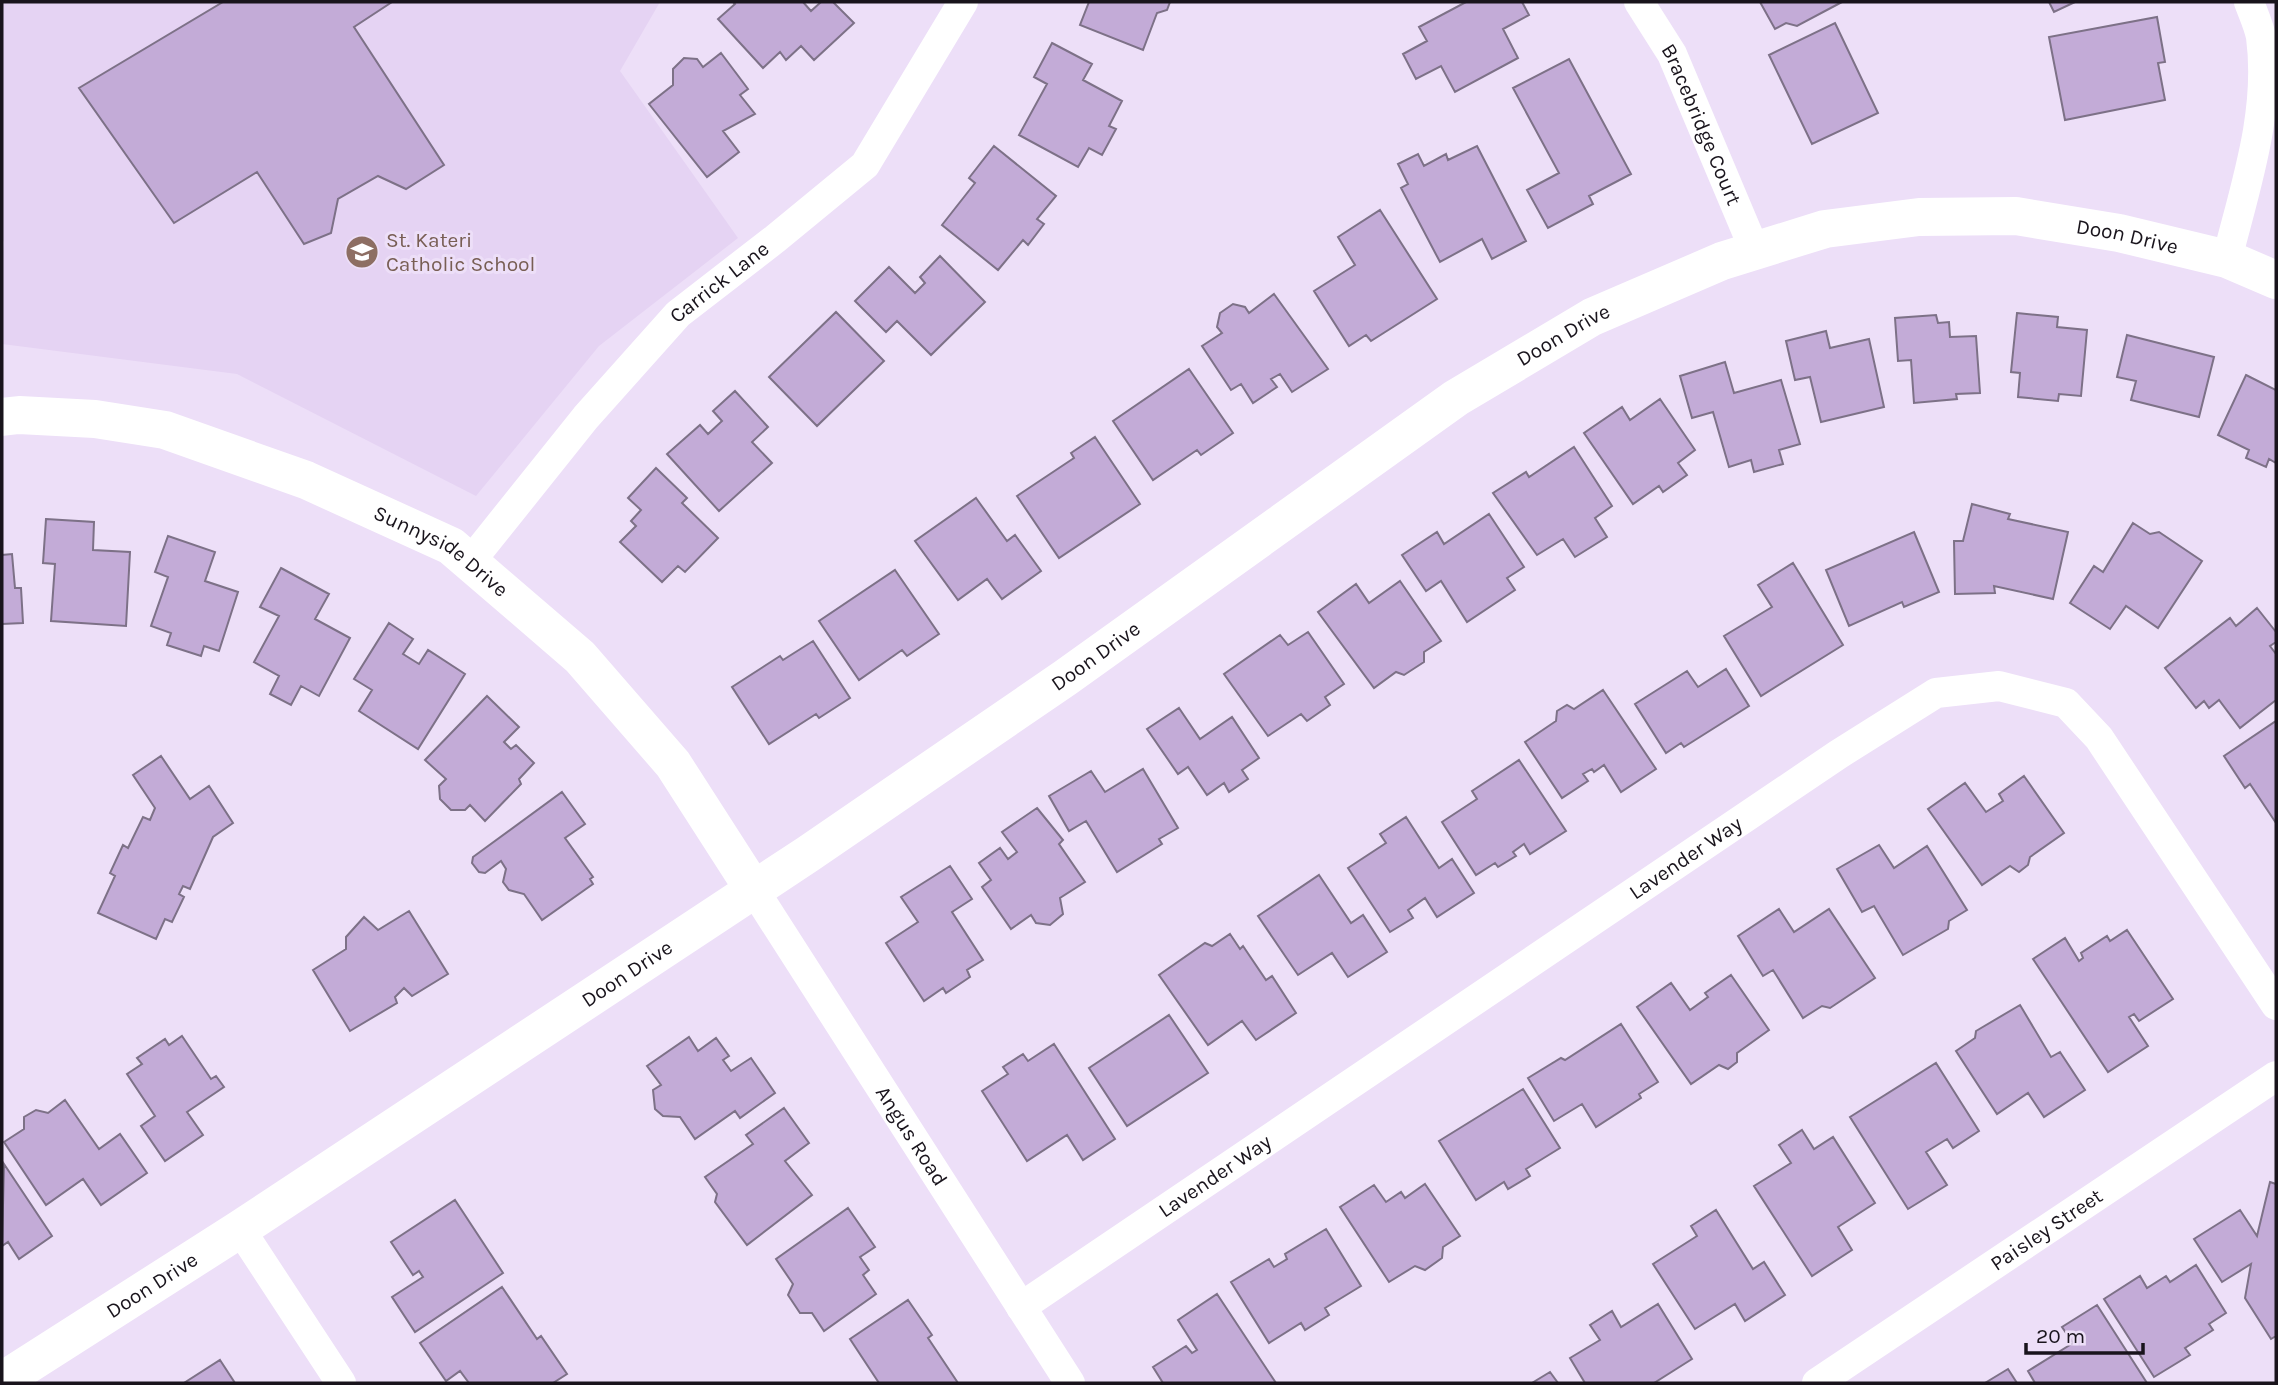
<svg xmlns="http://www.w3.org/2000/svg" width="2278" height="1385" viewBox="0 0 2278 1385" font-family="Karla,sans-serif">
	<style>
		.built { fill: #e5d3f3 }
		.building { fill: #c3abd7; stroke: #7d7187; stroke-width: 2 }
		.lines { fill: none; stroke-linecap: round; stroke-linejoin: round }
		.minor { stroke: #fff; stroke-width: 30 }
		.tertiary { stroke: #fff; stroke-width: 38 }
		.labels { text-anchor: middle; stroke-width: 6; stroke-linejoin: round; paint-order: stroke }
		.street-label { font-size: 21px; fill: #19141c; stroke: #eddff8 }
		.education-label { font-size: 21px; fill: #785e54; stroke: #eddff8; text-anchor: start }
	</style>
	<rect width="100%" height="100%" fill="#eddff8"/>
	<path class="built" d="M2 2H660L620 71 738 238 599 346 476 496 237 374 2 344V262L4 242 2 239Z"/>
	<path class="building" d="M223 2H392L354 27 444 165 406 189 378 176 338 199 331 233 304 244 257 172 174 223 79 88Z
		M733 2H803L811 11 821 2H833L854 23 814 60 801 46 786 60 780 52 763 68 718 19 735 4Z
		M1089 2H1170L1167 10 1157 13 1143 50 1080 25Z
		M1466 2H1522L1529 15 1503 29 1518 58 1455 92 1441 66 1416 79 1403 54 1427 41 1419 27Z
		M1760 2H1842L1797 26 1786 23 1775 29Z
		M2049 2H2075L2054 12Z
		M2157 17 2165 62 2158 63 2165 100 2065 120 2049 37Z
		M1835 23 1878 113 1812 144 1769 55Z
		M1052 43 1092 64 1083 80 1122 101 1109 126 1116 129 1102 155 1089 148 1078 167 1019 135 1047 84 1034 77Z
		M721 53 748 89 740 95 755 114 723 131 739 152 707 177 649 104 673 85V69L684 58 697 59 703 67Z
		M1569 59 1631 174 1589 196 1593 204 1548 228 1527 190 1559 173 1513 88Z
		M994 146 1056 196 1037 219 1044 224 1028 245 1023 240 998 270 942 225 975 183 969 178Z
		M1477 146 1526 241 1492 259 1482 239 1440 262 1401 188 1408 184 1398 164 1418 154 1424 166 1446 154 1448 160Z
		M1380 210 1437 299 1371 341 1366 335 1349 346 1314 291 1355 265 1338 237Z
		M940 256 985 302 931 355 897 321 886 332 855 301 889 267 915 293 925 283 920 277Z
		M1274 294 1328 369 1292 392 1280 374 1271 379 1277 387 1253 403 1241 384 1231 390 1202 346 1222 333 1217 327 1220 313 1233 304 1245 307 1249 313Z
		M836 312 884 361 817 426 769 377Z
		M2017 313 2058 317 2057 327 2087 330 2081 396 2059 394 2058 401 2018 397 2020 373 2011 372Z
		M1936 315 1938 323 1949 322 1950 337 1976 336 1980 393 1956 394 1957 399 1914 403 1911 360 1898 361 1895 318Z
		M1826 331 1830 348 1869 339 1884 407 1821 422 1810 377 1795 380 1786 341Z
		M2127 335 2214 357 2199 417 2131 400 2136 381 2117 377Z
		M1725 362 1734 393 1781 380 1800 444 1779 450 1783 464 1754 472 1751 460 1729 467 1713 412 1692 418 1680 376Z
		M1189 369 1233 433 1201 455 1197 450 1153 480 1113 421Z
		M2246 375 2276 390V463L2269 459 2266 467 2246 458 2249 450 2218 435Z
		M735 391 768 427 752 442 772 463 719 511 667 454 700 425 708 434 722 421 713 411Z
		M1660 399 1695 450 1678 463 1687 475 1663 492 1659 486 1633 504 1584 433 1622 407 1630 420Z
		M1095 437 1140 504 1059 558 1017 496 1074 458 1071 453Z
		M1574 447 1612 506 1595 518 1607 537 1575 557 1563 539 1537 555 1493 493 1526 472 1529 477Z
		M656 468 687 498 682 503 718 538 685 572 678 566 662 582 620 542 636 526 631 521 641 510 628 498Z
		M976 498 1007 541 1015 535 1041 571 1002 599 987 579 958 600 915 541Z
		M1972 504 2010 514 2008 519 2068 532 2053 599 1994 586 1995 593 1955 594 1954 541H1963Z
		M1489 514 1524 567 1507 578 1515 590 1467 622 1441 581 1426 591 1402 555 1437 532 1444 544Z
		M46 519 94 522 93 550 130 552 126 626 51 621 55 564 43 563Z
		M2133 523 2150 534 2159 532 2202 561 2158 628 2126 606 2110 629 2070 603 2094 566 2103 572Z
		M1914 532 1939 592 1904 607 1902 602 1849 626 1826 570Z
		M168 536 215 552 205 581 238 592 219 651 204 646 201 656 167 645 171 633 151 626 168 577 155 572Z
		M12 554 15 588H21L23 623 2 624V555Z
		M1793 563 1843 645 1761 696 1724 636 1772 607 1758 585Z
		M281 568 329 594 315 619 350 638 319 696 301 686 291 705 270 694 279 676 254 662 279 616 260 607Z
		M895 570 939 634 907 656 902 650 859 680 819 621Z
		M1400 581 1441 641 1424 652V662L1404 675 1396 672 1374 688 1318 612 1356 584 1369 603Z
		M2257 608 2276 632V642L2270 646 2276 654V700L2240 728 2219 700 2209 708 2204 701 2196 708 2165 668 2230 618 2236 626Z
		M389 623 413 639 403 654 419 664 428 650 465 674 418 749 359 711 372 690 354 679Z
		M1308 632 1344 684 1325 697 1330 705 1307 721 1301 714 1268 736 1224 674 1280 635 1288 645Z
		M813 641 850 698 819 718 816 714 769 744 732 687 780 656 783 660Z
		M1726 669 1749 706 1684 747 1681 743 1666 753 1635 704 1687 671 1698 687Z
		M1603 690 1656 769 1621 792 1604 765 1594 772 1592 769 1583 774 1588 781 1562 798 1525 742 1556 721 1557 711 1567 705 1574 709Z
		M487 696 519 727 504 742 511 749 516 745 534 763 519 779 521 784 485 821 470 805 465 810H451L440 799 439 786 446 779 425 760Z
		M1179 708 1200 739 1232 717 1259 758 1242 770 1248 779 1229 792 1224 783 1207 795 1188 767 1178 774 1147 729Z
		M2276 721V823L2250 784 2245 788 2224 756Z
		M161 756 190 799 209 786 233 823 213 837 190 889 183 886 179 894 184 897 172 922 165 919 156 939 98 913 115 876 110 873 123 845 128 848 143 817 150 820 155 808 133 775Z
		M1519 760 1566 831 1530 854 1524 844 1513 852 1516 856 1498 867 1495 863 1476 875 1442 822 1477 799 1472 791Z
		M1143 769 1178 828 1159 839 1162 844 1117 872 1086 821 1069 831 1049 796 1091 771 1105 792Z
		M2024 776 2064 833 2030 857 2028 865 2019 872 2010 866 1982 885 1928 809 1965 783 1986 812 2003 801 1999 794Z
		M562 792 585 824 565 838 593 877 590 879 593 884 542 920 524 894 509 890 503 882 506 869 501 861 485 873 479 872 472 863 473 857Z
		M1037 808 1063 840 1059 844 1085 882 1060 898 1063 914 1050 925 1036 923 1031 915 1011 929 982 887 991 880 979 863 1000 848 1008 859 1017 852 1002 832Z
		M1406 817 1439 868 1452 859 1474 893 1437 917 1425 898 1408 910 1413 918 1390 932 1348 868 1386 843 1380 834Z
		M1879 845 1894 868 1927 846 1967 910 1949 921 1948 929 1903 955 1874 906 1862 912 1837 869Z
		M950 866 972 899 952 912 983 960 967 970 970 977 946 993 943 988 924 1001 886 943 918 922 901 897Z
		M1319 875 1351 923 1363 915 1387 952 1348 977 1332 953 1298 975 1258 916Z
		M1779 909 1794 932 1829 909 1875 978 1830 1008 1822 1006 1803 1018 1773 970 1763 976 1738 936Z
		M409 911 448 974 412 996 404 988 395 997 397 1003 350 1031 313 970 346 949V937L364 917 378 930Z
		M2127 930 2173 999 2139 1021 2134 1014 2129 1017 2148 1046 2108 1072 2033 959 2065 938 2079 961 2083 958 2081 953 2107 936 2110 941Z
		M1230 934 1240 949 1243 946 1266 980 1272 976 1296 1013 1256 1040 1242 1021 1208 1045 1159 975 1205 943 1212 946Z
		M1731 975 1769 1030 1737 1053V1062L1728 1069 1719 1065 1691 1084 1637 1007 1671 983 1690 1010 1708 997 1705 993Z
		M2020 1005 2051 1057 2060 1052 2085 1090 2044 1117 2028 1093 1997 1114 1956 1051 1975 1038 1976 1031Z
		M1169 1015 1208 1073 1127 1126 1089 1068Z
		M1621 1024 1658 1082 1639 1094 1641 1098 1596 1127 1582 1104 1554 1121 1528 1078 1561 1058 1565 1060Z
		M182 1036 211 1079 216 1076 224 1087 187 1112 203 1135 165 1161 141 1126 155 1116 127 1074 142 1064 137 1058 165 1039 169 1045Z
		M689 1037 698 1051 716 1038 729 1056 723 1060 731 1071 751 1058 775 1093 740 1118 735 1111 695 1139 680 1117 663 1116 655 1109 653 1090 661 1085 647 1066Z
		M1054 1044 1115 1139 1083 1160 1067 1135 1027 1161 982 1091 1008 1074 1003 1067 1023 1054 1028 1061Z
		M1936 1063 1979 1131 1953 1148 1947 1139 1926 1152 1947 1185 1908 1209 1850 1117Z
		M1523 1089 1560 1148 1526 1169 1530 1176 1508 1189 1504 1182 1476 1200 1439 1141Z
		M65 1100 99 1149 120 1134 147 1173 101 1205 83 1179 46 1205 4 1142 24 1129V1117L36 1110 48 1113Z
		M784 1108 809 1143 785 1161 812 1195 747 1245 715 1202 717 1194 705 1177 753 1144 746 1135Z
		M1802 1130 1814 1149 1833 1137 1875 1203 1838 1227 1852 1250 1812 1276 1754 1186 1791 1163 1779 1145Z
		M4 1164 52 1236 19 1259 8 1242 2 1246Z
		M2270 1182 2276 1184V1336L2271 1339 2245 1298 2251 1264 2222 1282 2194 1239 2240 1210 2257 1236Z
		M1425 1184 1460 1236 1443 1247 1442 1258 1425 1270 1415 1266 1389 1282 1340 1207 1374 1185 1386 1202 1401 1192 1405 1198Z
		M455 1200 503 1273 415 1332 392 1297 423 1277 419 1271 413 1275 391 1242Z
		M848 1208 875 1247 860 1257 869 1270 863 1275 876 1294 824 1331 812 1313H800L788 1295 793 1284 776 1259Z
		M1716 1210 1753 1269 1764 1262 1785 1295 1745 1321 1735 1304 1695 1329 1653 1264 1697 1236 1691 1226Z
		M1326 1229 1361 1286 1325 1308 1329 1315 1305 1330 1301 1323 1269 1343 1231 1282 1269 1259 1274 1267 1287 1259 1285 1254Z
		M2196 1265 2226 1313 2209 1324 2213 1330 2185 1348 2190 1355 2154 1377 2104 1299 2140 1276 2147 1288 2166 1276 2170 1282Z
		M502 1287 537 1339 541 1336 567 1374 553 1383H469L460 1371 446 1381 420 1343Z
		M1217 1294 1276 1383H1163L1153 1367 1186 1346 1192 1353 1197 1350 1178 1320Z
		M908 1300 932 1335 928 1338 958 1383H879L850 1339Z
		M1658 1304 1692 1359 1654 1383H1585L1570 1358 1600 1340 1590 1325 1612 1311 1621 1327Z
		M2097 1305 2147 1383H2035L2028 1371 2073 1343 2062 1327Z
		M220 1360 235 1383H184Z
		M2008 1369 2017 1383H1985Z
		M1550 1372 1558 1383H1532Z"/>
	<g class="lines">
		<g class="minor">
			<path id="s1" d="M1639 2 1672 54 1755 251"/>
			<path d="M2227 259C2245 187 2271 113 2261 37 2259 26 2253 13 2249 2"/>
			<path id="s2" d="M470 562 586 417 678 314 775 239 865 165 963 2"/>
			<path id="s3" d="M754 890 1070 1383"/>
			<path d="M240 1229 341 1383"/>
			<path id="s4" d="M1021 1307 1839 754 1936 693 1999 686 2066 703 2099 738 2276 1005"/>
			<path id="s5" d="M1817 1383 2276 1076"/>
		</g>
		<g class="tertiary">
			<path id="s6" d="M2 417 19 415 95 419 165 430 306 480 451 546 580 657 673 764 754 890"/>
			<path id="s7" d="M2 1381 240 1229 808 854 1065 678 1456 398 1592 317 1722 261 1825 229 1919 217 2016 216 2119 233 2227 259 2276 280"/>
		</g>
	</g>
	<defs>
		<symbol id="school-disc" viewBox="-11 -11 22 22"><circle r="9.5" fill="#8d6e63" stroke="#eddff8"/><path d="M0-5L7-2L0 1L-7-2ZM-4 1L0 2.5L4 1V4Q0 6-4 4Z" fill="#fff"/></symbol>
	</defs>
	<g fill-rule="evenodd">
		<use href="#school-disc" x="343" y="233" width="38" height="38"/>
	</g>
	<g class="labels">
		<g class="street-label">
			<text dy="7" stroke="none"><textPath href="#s1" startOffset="138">Bracebridge Court</textPath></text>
			<text dy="7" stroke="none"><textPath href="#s7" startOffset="2468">Doon Drive</textPath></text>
			<text dy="7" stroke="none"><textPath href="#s2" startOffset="376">Carrick Lane</textPath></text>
			<text dy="7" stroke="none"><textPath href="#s7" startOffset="1880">Doon Drive</textPath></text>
			<text dy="7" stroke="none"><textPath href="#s6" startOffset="467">Sunnyside Drive</textPath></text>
			<text dy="7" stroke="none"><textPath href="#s7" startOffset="1312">Doon Drive</textPath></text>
			<text dy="7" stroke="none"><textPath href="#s4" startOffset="802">Lavender Way</textPath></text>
			<text dy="7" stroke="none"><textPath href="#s7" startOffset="746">Doon Drive</textPath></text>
			<text dy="7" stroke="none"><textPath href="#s3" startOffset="292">Angus Road</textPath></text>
			<text dy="7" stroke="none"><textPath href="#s4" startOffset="234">Lavender Way</textPath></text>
			<text dy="7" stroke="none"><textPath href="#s5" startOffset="276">Paisley Street</textPath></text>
			<text dy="7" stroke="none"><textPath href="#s7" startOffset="178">Doon Drive</textPath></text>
		</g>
		<g class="education-label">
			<text x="386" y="247">St. Kateri<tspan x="386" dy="24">Catholic School</tspan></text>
		</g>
	</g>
	<rect width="2278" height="1385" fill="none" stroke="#19141c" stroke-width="7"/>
	<path d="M2026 1343v10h117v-10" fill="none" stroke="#19141c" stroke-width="3.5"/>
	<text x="2036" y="1343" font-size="21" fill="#19141c" stroke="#eddff8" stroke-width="5" paint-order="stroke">20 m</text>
</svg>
